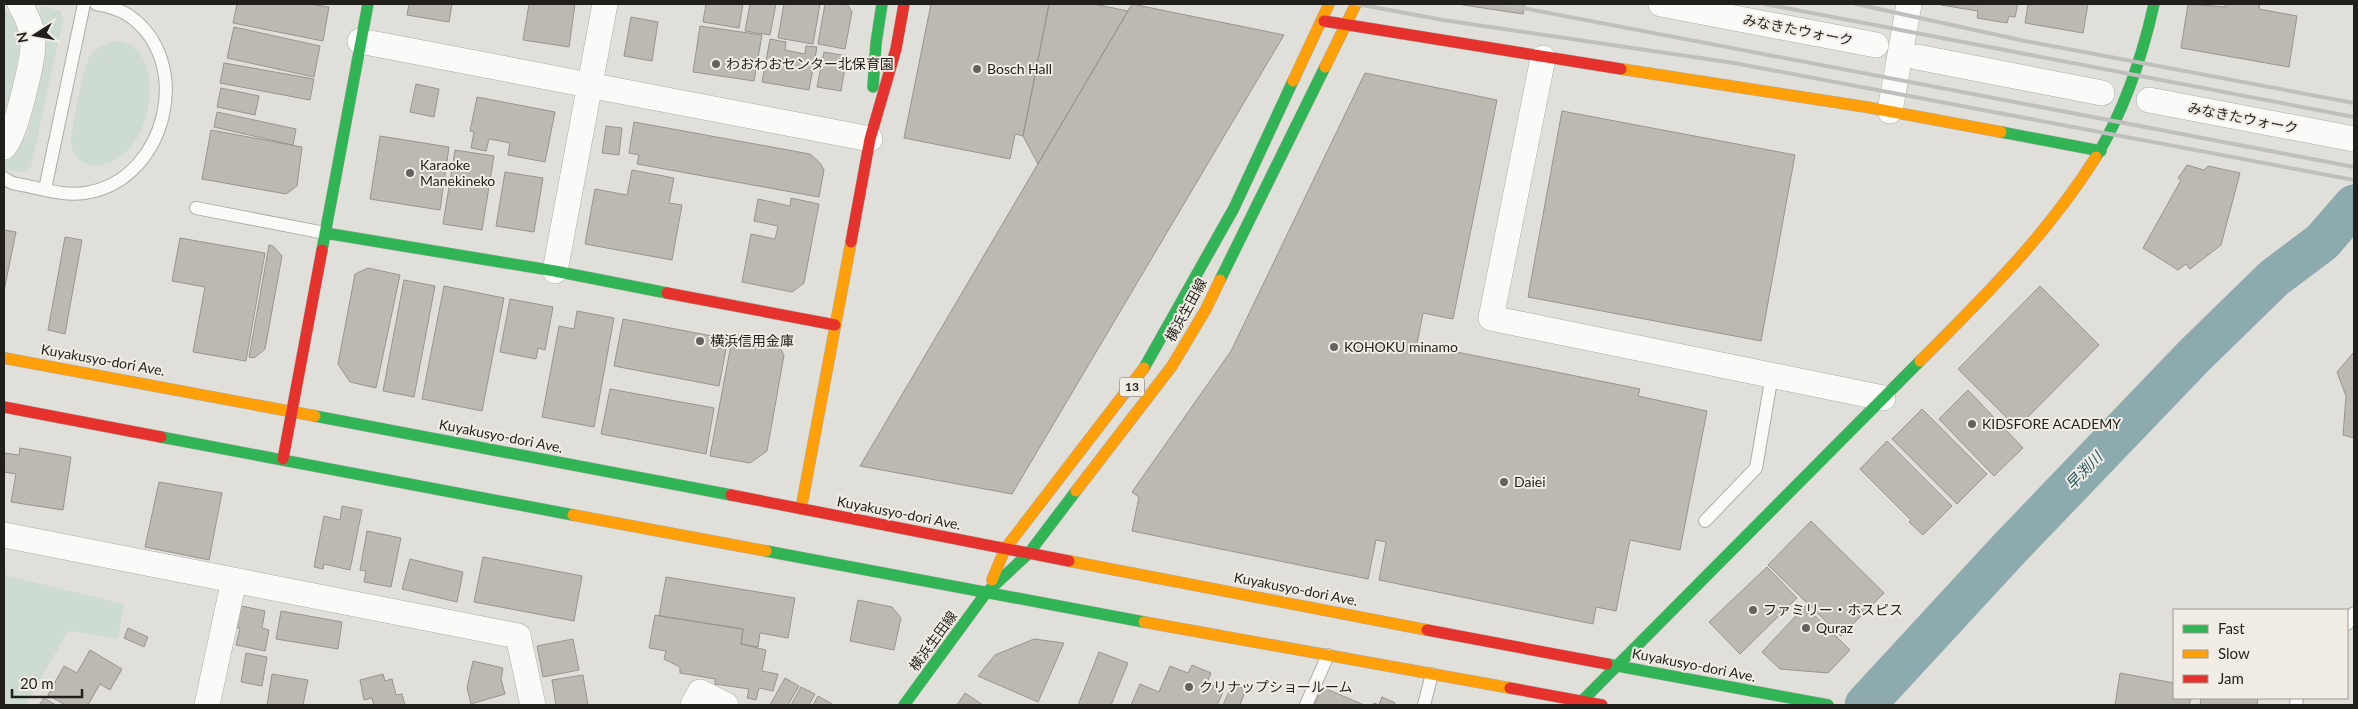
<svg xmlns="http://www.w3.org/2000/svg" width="2358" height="709" viewBox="0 0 2358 709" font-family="Lato,'Noto Sans JP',sans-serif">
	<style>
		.green { fill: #cedbd1 }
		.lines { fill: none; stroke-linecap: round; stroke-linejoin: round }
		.river { stroke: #8daaae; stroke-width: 41 }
		.building { fill: #bdb9b1; stroke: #969591 }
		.lane-casing { stroke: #adaca8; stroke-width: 14 }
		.street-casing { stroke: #adaca8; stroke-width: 26 }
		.fast-casing { stroke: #adaca8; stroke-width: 12 }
		.slow-casing { stroke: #adaca8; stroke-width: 12 }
		.jam-casing { stroke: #adaca8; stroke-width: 12 }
		.lane { stroke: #fafaf9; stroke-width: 12 }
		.street { stroke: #fafaf9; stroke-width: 25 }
		.fast { stroke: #30b455; stroke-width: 11 }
		.slow { stroke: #ff9f0a; stroke-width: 11 }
		.jam { stroke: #e5322d; stroke-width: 11 }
		.rail { stroke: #bfbfbd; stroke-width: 4 }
		.poi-dot { fill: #64625e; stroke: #f2ede4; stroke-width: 2 }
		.labels { text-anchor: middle; stroke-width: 4; stroke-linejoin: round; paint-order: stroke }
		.shield { fill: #f2ede4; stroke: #605d58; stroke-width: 1 }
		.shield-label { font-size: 12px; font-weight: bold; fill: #211f1c }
		.street-label { font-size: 14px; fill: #211f1c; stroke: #f2ede4 }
		.poi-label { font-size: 14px; fill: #211f1c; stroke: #f2ede4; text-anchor: start }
		.water-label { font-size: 15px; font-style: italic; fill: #1c5862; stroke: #f2ede4 }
	</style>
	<rect width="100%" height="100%" fill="#e1dfda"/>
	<path class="green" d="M43 6 61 11 63 19 31 167 24 172 4 170V163C12 154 20 146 26 136 32 124 46 55 46 41 46 31 39 14 40 7Z
		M4 9C12 14 18 21 20 30 23 46 9 99 4 116Z
		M120 41C168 48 156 158 100 165 91 166 82 164 76 156 73 152 71 147 71 142 71 131 84 64 90 56 97 46 108 42 120 41Z
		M4 575 124 604 118 639 68 631 26 705H4Z"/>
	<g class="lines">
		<path class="river" d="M1865 705 2008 550 2194 356 2274 278 2322 242 2354 205"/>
	</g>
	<path class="building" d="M237 4H310L329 7 323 41 233 23Z
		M409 4H452L449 22 407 15Z
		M529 4H575L569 47 523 40Z
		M706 4H743L739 28 703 22Z
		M750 4H776L770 35 745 31Z
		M784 4H820L813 44 778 38Z
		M825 4H847L852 12 845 49 818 44Z
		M931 4H1049L1023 136 1015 134 1010 159 904 138Z
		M1049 4H1094L1128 11 1038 164 1023 136Z
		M1132 4 1284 35 1012 494 860 466Z
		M1457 4H1525L1523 14Z
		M2018 4 2015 17 2009 16 2007 23 1977 18 1978 11 1941 5Z
		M2028 4H2088L2083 33 2025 23Z
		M2188 4 2225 7 2226 4H2260L2259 9 2297 16 2289 67 2181 48Z
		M631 17 658 22 652 61 624 56Z
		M700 26 762 35 754 81 693 72Z
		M234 27 320 46 314 77 227 58Z
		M770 39 786 42 785 50 805 54 806 46 817 47 809 90 762 82Z
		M824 52 847 56 841 91 817 87Z
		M224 63 314 79 310 100 220 83Z
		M1365 73 1497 100 1453 319 1423 313 1417 344 1640 389 1638 396 1707 411 1680 550 1630 540 1616 611 1596 607 1593 624 1379 580 1386 542 1376 540 1368 579 1132 531 1139 497 1132 492 1231 351Z
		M416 84 439 89 434 117 410 112Z
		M221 88 259 96 255 115 217 107Z
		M477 97 555 112 545 162 508 155 510 143 489 139 486 151 471 148 474 132 470 131Z
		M1562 111 1795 155 1761 341 1528 297Z
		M217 112 296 129 293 145 214 127Z
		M634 122 810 154 820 163 824 170 819 197 637 164 639 155 629 153Z
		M606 126 622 128 619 155 602 153Z
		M211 130 302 147 297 186 286 194 202 179Z
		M380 136 449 147 440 210 370 199Z
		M455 150 494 156 482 230 443 224Z
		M2187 165 2204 170 2208 166 2240 173 2221 245 2190 269 2186 264 2178 270 2143 248 2181 180 2178 178Z
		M632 170 674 178 669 203 682 205 672 260 585 244 595 189 627 195Z
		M505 172 543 178 534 232 496 226Z
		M791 198 819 204 804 283 792 292 742 282 751 234 775 239 778 226 754 221 758 199 790 206Z
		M4 230 16 232 4 291Z
		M65 237 82 240 65 334 48 330Z
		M180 238 265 253 246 361 193 352 205 287 172 281Z
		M269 245 273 246 282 256 265 349 254 358 249 357Z
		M368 268 400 275 376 388 350 382 338 364 355 274Z
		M404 280 435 286 414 397 383 391Z
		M444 286 504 298 482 411 422 399Z
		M2040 286 2099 345 2017 428 1958 369Z
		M510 299 553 307 545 350 538 348 536 359 500 352Z
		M577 311 614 318 594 427 542 417 559 326 574 329Z
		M623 319 728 339 719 386 614 366Z
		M733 334 777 342 784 355 767 451 750 463 710 456Z
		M2354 352V438L2343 435 2346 396 2337 372Z
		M610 389 714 408 706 454 601 434Z
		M1968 390 2023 448 1994 476 1939 419Z
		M1922 409 1987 474 1957 504 1892 439Z
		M1887 441 1952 506 1923 535 1909 522 1911 520 1860 469Z
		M20 448 71 457 63 510 11 502 16 474 4 472V453L19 455Z
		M159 482 222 493 209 560 145 547Z
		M342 506 362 510 350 570 324 564 323 569 314 567 324 516 340 520Z
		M1811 521 1884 593 1841 636 1768 565Z
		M367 531 401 538 391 587 364 582 366 571 360 570Z
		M483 557 582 576 574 621 474 602Z
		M410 559 463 572 457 602 402 589Z
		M1767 567 1797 598 1740 654 1709 622Z
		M666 577 795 598 788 638 760 633 758 647 741 644 743 629 659 616Z
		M858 600 892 607 901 618 894 650 850 641Z
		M237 605 265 611 262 628 269 630 265 651 236 645 240 628 233 627Z
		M1805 606 1850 650 1828 673 1780 669 1762 652Z
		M281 611 342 622 338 649 276 639Z
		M655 615 743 629 741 644 766 650 762 671 778 674 773 691 759 688 756 700 747 698 749 689 715 684V679L680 673V667L664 659 666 651 649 648Z
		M128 628 148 637 144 647 124 638Z
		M573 639 579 670 543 677 537 646Z
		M1034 639 1064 643 1038 702 978 676 995 655Z
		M90 650 122 669 110 690 100 684 88 705H65L48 695 64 666 77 673Z
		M1099 652 1128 663 1111 705H1078Z
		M246 653 267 657 262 686 241 682Z
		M473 661 503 668 501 679 505 694 471 704 467 688Z
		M1192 665 1211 673 1207 683 1224 690 1217 705H1131L1140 684 1159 692 1170 666 1188 673Z
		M2120 673 2174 683V698H2191L2189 705H2115Z
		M272 674 308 680 303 705H267Z
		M383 674 385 681 392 679 396 695 402 694 405 705H374L372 698 364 700 360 680Z
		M583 675 588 705H556L552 680Z
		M785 678 799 686 788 705H770Z
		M1232 685 1246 689 1240 705H1223Z
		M801 687 815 694 809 705H791Z
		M1322 687 1364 705H1314Z
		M965 693 983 705H957Z
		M818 696 832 704 831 705H813Z
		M1382 697 1395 703 1394 705H1373L1374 703 1379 705Z
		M44 698 56 705H39Z
		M2201 698H2258L2257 705H2200Z"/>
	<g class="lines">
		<defs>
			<path id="lane" d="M4 178 12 183C37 187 65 198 90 192 167 177 195 60 128 15 119 9 108 6 96 4
				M45 189 84 4
				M196 208 325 233
				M1705 521 1756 468 1772 375
				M2347 624 2354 613
				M1306 705 1328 655
				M1424 705 1432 674
				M2296 705 2297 698"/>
			<path id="street" d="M1661 4 1876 45
				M360 41 870 139
				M1917 57 2102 93
				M1543 58 1491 318 1883 398
				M2149 100 2354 139
				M1890 111 1909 4
				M4 147C15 138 33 60 33 44 33 29 27 17 20 4
				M555 271 605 4
				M4 535 518 636 533 705
				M207 705 234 580
				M693 705 700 692 726 705"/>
			<path id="fast" d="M873 87 876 43 882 4
				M2001 132 2101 151
				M2096 157C2125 109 2142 58 2154 4
				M325 233 555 271 667 293
				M322 250 368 4
				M1220 280 1325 67
				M1144 368 1234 208 1293 81
				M315 416 731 495
				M161 437 573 515
				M766 551 1144 622
				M1607 664 1828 705
				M1582 701 1920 361
				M904 705 986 593 1029 553 1076 491"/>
			<path id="slow" d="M1325 67 1356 4
				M1621 69 1866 107 2001 132
				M1293 81 1329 4
				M4 358 315 416
				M1920 361C1985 296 2046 236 2096 157
				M1076 491 1172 366 1206 309 1220 280
				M801 509 851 242
				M573 515 766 551
				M1069 561 1427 630
				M992 580 1005 549 1144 368
				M1144 622 1510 688"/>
			<path id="jam" d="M1324 21 1621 69
				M851 242 870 139 896 49 904 4
				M667 293 835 325
				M4 407 161 437
				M283 459 322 250
				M731 495 1069 561
				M1427 630 1607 664
				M1510 688 1602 705"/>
		</defs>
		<use href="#lane" class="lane-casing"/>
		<use href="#street" class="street-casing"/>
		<use href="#fast" class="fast-casing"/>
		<use href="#slow" class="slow-casing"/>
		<use href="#jam" class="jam-casing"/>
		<use href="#lane" class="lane"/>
		<use href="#street" class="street"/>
		<use href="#fast" class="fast"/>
		<use href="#slow" class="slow"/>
		<use href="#jam" class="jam"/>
		<path class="rail" d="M1357 4 1443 20 1734 63 2354 180
			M1502 4 2354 167
			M1765 4 2354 117
			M1856 4 2025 41 2354 103"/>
	</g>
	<g class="poi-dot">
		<circle cx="716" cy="64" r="5"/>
		<circle cx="977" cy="69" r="5"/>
		<circle cx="410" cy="173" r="5"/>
		<circle cx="700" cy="341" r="5"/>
		<circle cx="1334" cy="347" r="5"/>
		<circle cx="1972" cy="424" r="5"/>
		<circle cx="1504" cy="482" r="5"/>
		<circle cx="1753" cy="610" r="5"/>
		<circle cx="1806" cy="628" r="5"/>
		<circle cx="1189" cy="687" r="5"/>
	</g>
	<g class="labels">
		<rect class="shield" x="1119.5" y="377.5" width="25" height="19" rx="4"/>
		<g class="shield-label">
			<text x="1132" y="391">13</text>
		</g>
		<g class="street-label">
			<text transform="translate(1798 30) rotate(11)" y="5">みなきたウォーク</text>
			<text transform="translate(2243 118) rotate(11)" y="5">みなきたウォーク</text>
			<text transform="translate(1186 310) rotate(-61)" y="5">横浜生田線</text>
			<text transform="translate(103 360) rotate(10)" y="5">Kuyakusyo-dori Ave.</text>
			<text transform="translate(501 436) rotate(11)" y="5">Kuyakusyo-dori Ave.</text>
			<text transform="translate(899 513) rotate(11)" y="5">Kuyakusyo-dori Ave.</text>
			<text transform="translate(1296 589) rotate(11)" y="5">Kuyakusyo-dori Ave.</text>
			<text transform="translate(933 641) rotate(-54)" y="5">横浜生田線</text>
			<text transform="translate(1694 665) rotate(11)" y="5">Kuyakusyo-dori Ave.</text>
		</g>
		<g class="poi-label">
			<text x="726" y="69">わおわおセンター北保育園</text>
			<text x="987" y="74">Bosch Hall</text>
			<text x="420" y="170">Karaoke<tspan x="420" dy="16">Manekineko</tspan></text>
			<text x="710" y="346">横浜信用金庫</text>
			<text x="1344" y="352">KOHOKU minamo</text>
			<text x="1982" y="429">KIDSFORE ACADEMY</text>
			<text x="1514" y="487">Daiei</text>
			<text x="1763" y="615">ファミリー・ホスピス</text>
			<text x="1816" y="633">Quraz</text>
			<text x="1199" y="692">クリナップショールーム</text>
		</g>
		<g class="water-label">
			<text transform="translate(2084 471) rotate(-46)" y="5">早渕川</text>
		</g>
	</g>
	<rect width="2358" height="709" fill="none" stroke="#211f1c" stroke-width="10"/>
	<rect x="2173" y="609" width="175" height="90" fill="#f2ede4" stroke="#9e9b94"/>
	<rect x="2183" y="625" width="25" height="8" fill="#30b455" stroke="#9e9b94"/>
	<text x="2218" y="634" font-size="15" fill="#211f1c">Fast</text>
	<rect x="2183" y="650" width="25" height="8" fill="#ff9f0a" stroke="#9e9b94"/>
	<text x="2218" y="659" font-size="15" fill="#211f1c">Slow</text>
	<rect x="2183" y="675" width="25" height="8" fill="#e5322d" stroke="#9e9b94"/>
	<text x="2218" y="684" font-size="15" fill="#211f1c">Jam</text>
	<g transform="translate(35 35) rotate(259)" stroke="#f2ede4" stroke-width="4" paint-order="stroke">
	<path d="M0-4L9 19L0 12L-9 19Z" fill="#211f1c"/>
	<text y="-8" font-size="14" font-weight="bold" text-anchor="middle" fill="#211f1c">N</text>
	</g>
	<path d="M12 689v8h70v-8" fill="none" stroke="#211f1c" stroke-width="2.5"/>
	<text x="20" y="689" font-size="15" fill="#211f1c" stroke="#f2ede4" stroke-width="4" paint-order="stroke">20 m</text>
</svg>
